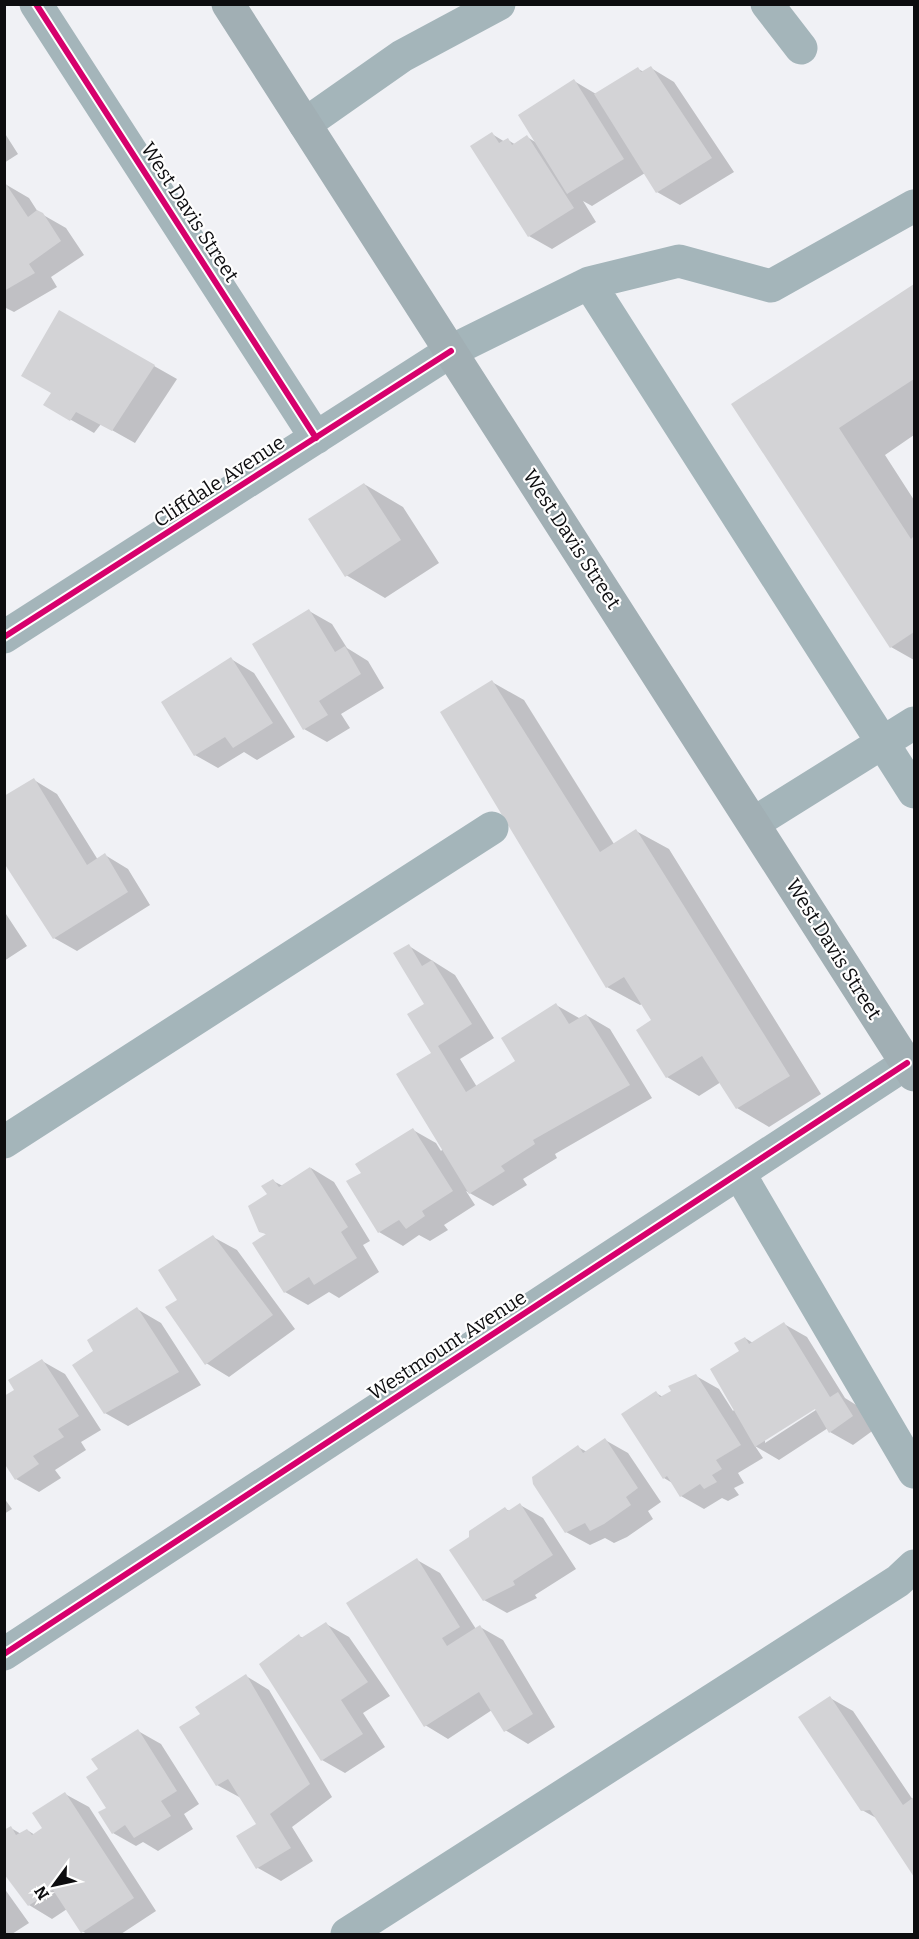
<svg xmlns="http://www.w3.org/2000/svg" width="919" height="1939" viewBox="0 0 919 1939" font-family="Bitter,serif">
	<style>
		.shadow { fill: #0003; fill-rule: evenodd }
		.building { fill: #d3d3d6 }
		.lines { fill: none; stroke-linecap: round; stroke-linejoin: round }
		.minor { stroke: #a4b5ba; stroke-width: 33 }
		.major { stroke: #a1afb4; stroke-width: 33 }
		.cycleway-casing { stroke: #fefefe; stroke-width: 10 }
		.cycleway { stroke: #d6006c; stroke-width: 6 }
		.labels { text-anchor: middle; stroke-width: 4.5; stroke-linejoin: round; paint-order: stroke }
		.street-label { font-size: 20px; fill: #0d0d0f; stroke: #fefefe }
	</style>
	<rect width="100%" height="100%" fill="#f0f1f5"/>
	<path class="shadow" d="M651 68 674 82 734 172 680 205 657 192 645 173 592 206 583 201 596 222 552 249 529 236 492 134 505 142 508 140 516 145 527 137 537 143 574 81 596 94 638 69 644 72Z
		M4 132 18 154 4 163Z
		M5 184 29 198 38 212 66 228 84 255 51 277 57 287 14 312 4 307Z
		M914 286V435L885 455 914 500V660L891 647 733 405Z
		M59 312 177 379 135 443 101 424 94 433 45 405 53 393Z
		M364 484 403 507 439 563 385 598 346 575Z
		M309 611 332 624 347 648 368 661 384 688 341 714 350 728 327 742 304 729Z
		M231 659 254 673 295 737 257 760 244 752 218 768 195 755Z
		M492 682 524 700 614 844 636 831 669 849 821 1094 769 1127 737 1108 721 1082 699 1096 667 1077 653 1021 642 1004 640 1005 607 987Z
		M34 780 57 794 98 860 105 855 128 869 150 905 77 951 54 938Z
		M4 911 27 946 4 961Z
		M409 946 455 975 494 1038 460 1059 477 1087 517 1062 556 1005 579 1018 586 1015 610 1029 652 1098 555 1154 557 1158 523 1179 527 1185 493 1206 466 1191 475 1205 444 1225 448 1230 430 1241 419 1235 403 1246 379 1232 348 1182 363 1173 413 1130 436 1143 441 1151 443 1149 426 1004Z
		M311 1168 334 1182 370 1241 363 1245 379 1272 339 1298 329 1292 308 1305 285 1292 268 1235 260 1231 273 1181 283 1186Z
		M213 1237 237 1250 295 1329 229 1377 206 1363 180 1300Z
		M137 1309 161 1323 201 1385 128 1426 105 1413 96 1352Z
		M784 1324 807 1337 845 1398 861 1408 875 1429 853 1445 830 1432 828 1428 779 1460 755 1446 763 1458 738 1473 744 1483 734 1488 739 1495 728 1501 722 1498 704 1509 681 1496 674 1484 664 1478 656 1393 663 1397 696 1376 719 1389 733 1411 735 1409 741 1352 745 1338 753 1343ZM821 1404 822 1406 765 1443V1439Z
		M42 1361 65 1374 101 1430 81 1442 86 1450 55 1470 61 1478 39 1492 16 1479 4 1461V1394L6 1397 17 1390Z
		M605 1440 628 1453 661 1502 648 1511 653 1519 627 1537 614 1543 605 1538 590 1545 566 1532 578 1447 587 1452Z
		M4 1498 12 1509 4 1514Z
		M520 1505 543 1518 576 1569 535 1595 537 1598 507 1613 484 1600 505 1509 510 1511Z
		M417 1560 440 1573 476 1629 480 1627 503 1640 555 1727 528 1744 505 1730 492 1710 448 1739 425 1725Z
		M326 1624 349 1637 390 1696 363 1713 385 1747 345 1773 322 1760 299 1636 303 1638Z
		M246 1676 269 1690 332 1797 292 1827 313 1861 281 1881 258 1868 238 1837 258 1824 241 1798 217 1785 202 1715Z
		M830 1698 853 1711 913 1800 914 1799V1875L878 1819 862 1810Z
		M138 1731 161 1744 199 1804 184 1814 193 1829 158 1851 143 1842 136 1846 113 1833 108 1808Z
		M65 1794 89 1807 156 1911 121 1934H87L82 1931 67 1909 52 1919 29 1905 4 1871 11 1828 21 1834 27 1830 35 1835 44 1829Z
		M4 1888 29 1923 12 1934H4Z"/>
	<path class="building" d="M651 66 712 158 656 193 594 94 638 67 641 72Z
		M574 79 624 159 567 194 518 115Z
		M492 132 499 143 508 138 512 145 527 135 574 208 528 237 470 146Z
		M4 181 28 217 37 210 43 213 61 241 29 264 35 273 4 291Z
		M914 284V379L839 428 911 539 914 536V632L890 648 731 404Z
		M59 310 155 365 112 431 76 412 70 421 43 405 51 393 21 376Z
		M364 483 401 540 345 577 308 519Z
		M309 609 335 652 345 646 361 674 319 701 328 715 303 730 252 644Z
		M231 657 273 723 233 748 225 737 194 756 161 702Z
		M492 680 600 852 636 829 790 1076 736 1109 702 1056 666 1078 636 1030 651 1020 624 977 606 988 440 712Z
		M34 778 87 865 105 853 128 892 53 939 4 863V796Z
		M409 944 422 966 432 960 472 1024 438 1046 466 1092 515 1061 501 1038 556 1003 569 1024 586 1014 630 1085 533 1140 535 1144 501 1166 505 1171 469 1194 396 1074 431 1053 407 1014 424 1004 393 953Z
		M413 1128 453 1191 422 1211 425 1216 406 1229 399 1220 378 1233 346 1181 361 1173 355 1164Z
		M310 1167 348 1227 341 1232 357 1258 314 1285 309 1277 284 1293 252 1243 266 1234 259 1232 248 1206 267 1194 261 1186 273 1179 279 1187Z
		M213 1235 273 1315 205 1365 165 1307 177 1300 158 1270Z
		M137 1307 179 1372 104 1414 72 1365 93 1351 87 1340Z
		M784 1322 830 1397 838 1392 853 1416 829 1433 815 1409 755 1447 710 1369 739 1351 734 1343 745 1337 749 1344Z
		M42 1359 79 1416 58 1429 64 1437 33 1456 39 1464 15 1480 4 1463V1396L14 1390 8 1380Z
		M696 1374 741 1445 716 1460 722 1469 712 1475 717 1482 704 1489 700 1484 680 1497 667 1476 663 1479 621 1414 656 1391 660 1397 671 1391 668 1386Z
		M605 1438 638 1488 626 1497 631 1505 604 1524 590 1531 585 1523 565 1533 533 1484 532 1477 578 1445 583 1453Z
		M520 1503 553 1555 513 1581 515 1585 483 1601 449 1550 469 1537V1531L505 1507 508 1511Z
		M417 1558 460 1627 442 1638 447 1646 480 1625 533 1714 504 1732 479 1692 424 1727 346 1603Z
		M326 1622 368 1682 341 1700 363 1734 321 1761 259 1664 299 1634 301 1638Z
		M246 1674 310 1784 270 1814 291 1848 256 1869 236 1836 256 1824 228 1779 216 1786 179 1727 200 1714 195 1707Z
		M830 1696 903 1805 914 1797V1877L870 1810 861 1811 798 1717Z
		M138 1729 177 1791 161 1801 171 1816 134 1838 125 1825 112 1834 98 1812 106 1808 86 1777 98 1769 91 1759Z
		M65 1792 134 1898 81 1933 53 1890 28 1906 4 1874V1830L11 1826 16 1835 27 1829 32 1835 42 1828 32 1813Z"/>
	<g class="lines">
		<path class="minor" d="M36 4 316 438
			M767 4 801 48
			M305 124 402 56 499 4
			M589 283 679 261 771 286 914 206
			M4 637 451 351 589 283 914 792
			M754 823 914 723
			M4 1142 492 828
			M739 1173 914 1472
			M4 1654 907 1063
			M347 1934 898 1581 914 1566"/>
		<path class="major" d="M228 4 914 1075"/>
		<defs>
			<path id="cycleway" d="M36 4 316 438
				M4 637 451 351
				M4 1654 907 1063"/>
		</defs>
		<use href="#cycleway" class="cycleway-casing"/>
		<use href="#cycleway" class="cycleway"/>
	</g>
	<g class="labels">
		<g class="street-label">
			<text transform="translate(190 212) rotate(57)" y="7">West Davis Street</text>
			<text transform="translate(219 481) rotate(-33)" y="7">Cliffdale Avenue</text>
			<text transform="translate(572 539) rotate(57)" y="7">West Davis Street</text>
			<text transform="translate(834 949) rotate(58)" y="7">West Davis Street</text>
			<text transform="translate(447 1345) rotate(-33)" y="7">Westmount Avenue</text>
		</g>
	</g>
	<rect width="919" height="1939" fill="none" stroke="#0d0d0f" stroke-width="12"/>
	<g transform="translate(54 1885) rotate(237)" stroke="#fefefe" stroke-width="4.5" paint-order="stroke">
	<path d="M0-4.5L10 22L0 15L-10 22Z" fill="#0d0d0f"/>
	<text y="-9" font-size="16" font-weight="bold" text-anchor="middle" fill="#0d0d0f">N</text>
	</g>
</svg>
